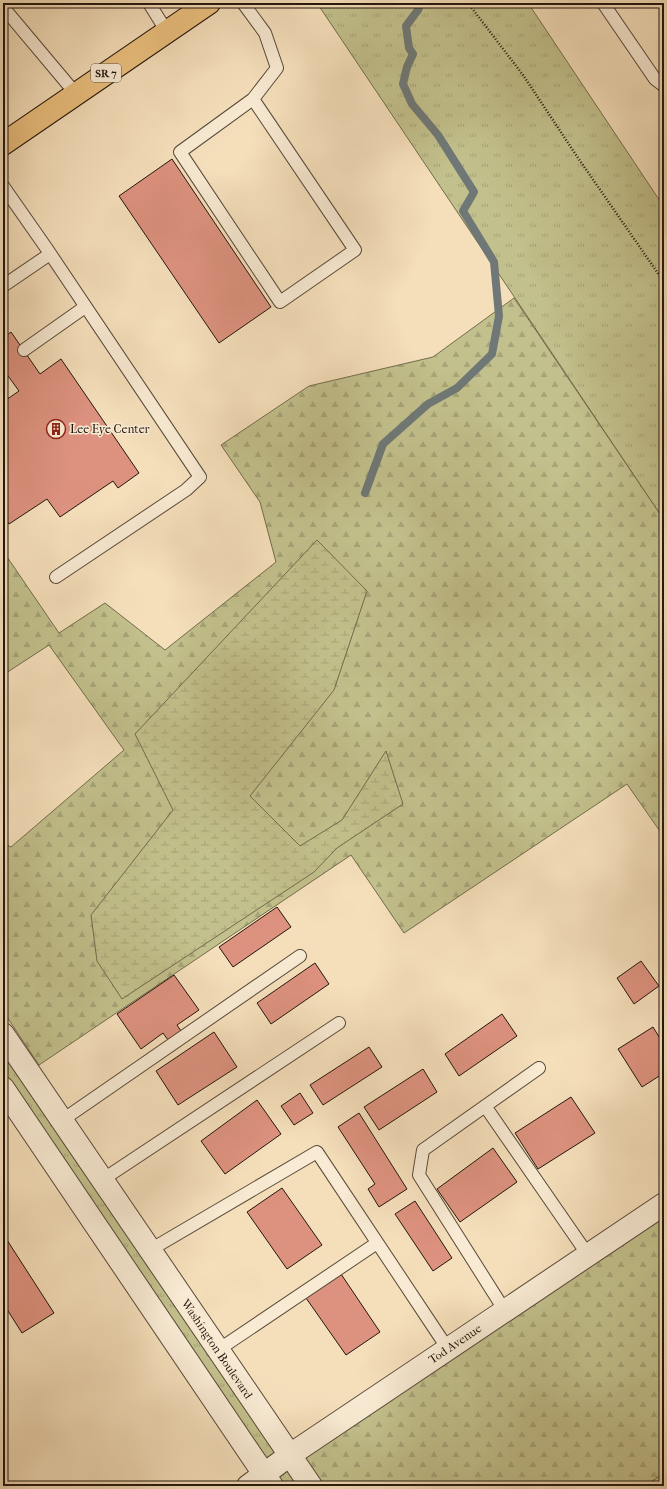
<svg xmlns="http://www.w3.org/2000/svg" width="667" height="1489" viewBox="0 0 667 1489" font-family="'IM FELL French Canon',serif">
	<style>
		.grass { fill: url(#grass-tufts); stroke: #726b4c }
		.forest { fill: url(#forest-firs); stroke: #726b4c }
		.wetland { fill: url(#wetland-marsh); stroke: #726b4c }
		.park { fill: url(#park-dots); stroke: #726b4c }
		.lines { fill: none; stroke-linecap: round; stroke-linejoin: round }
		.stream { stroke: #6f7876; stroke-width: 8 }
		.building { fill: #dd927f; stroke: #23160c }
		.service-casing { stroke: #584838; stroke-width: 14 }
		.minor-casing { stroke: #584838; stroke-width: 24 }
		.primary-casing { stroke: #23160c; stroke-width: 24 }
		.path { stroke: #23160c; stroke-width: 2.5; stroke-dasharray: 1 2; stroke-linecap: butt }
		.service { stroke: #f8ead3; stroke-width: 12 }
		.minor { stroke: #f8ead3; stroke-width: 22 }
		.primary { stroke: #eac07e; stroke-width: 22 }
		.labels { text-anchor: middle; stroke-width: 3; stroke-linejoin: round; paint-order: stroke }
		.shield { fill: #f8ead3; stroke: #635648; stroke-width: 1 }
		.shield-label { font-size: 11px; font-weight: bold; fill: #23160c }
		.poi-label { font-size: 12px; fill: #23160c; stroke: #f8ead3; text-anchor: start }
		.street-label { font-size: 12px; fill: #23160c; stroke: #f8ead3 }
	</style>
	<defs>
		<pattern id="grass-tufts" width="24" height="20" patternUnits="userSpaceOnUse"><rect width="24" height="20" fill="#c2c08c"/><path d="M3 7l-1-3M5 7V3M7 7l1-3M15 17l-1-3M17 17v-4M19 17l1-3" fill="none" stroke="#a6a478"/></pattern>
		<pattern id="forest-firs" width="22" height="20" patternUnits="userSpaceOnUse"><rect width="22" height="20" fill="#c2c08c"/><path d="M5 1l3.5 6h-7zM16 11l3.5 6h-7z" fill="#a6a478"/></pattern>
		<pattern id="wetland-marsh" width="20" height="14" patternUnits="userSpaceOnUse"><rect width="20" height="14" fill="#c2c08c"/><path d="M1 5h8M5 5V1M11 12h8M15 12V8" fill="none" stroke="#a6a478"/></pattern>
		<pattern id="park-dots" width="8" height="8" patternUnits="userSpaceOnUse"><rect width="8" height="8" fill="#c2c08c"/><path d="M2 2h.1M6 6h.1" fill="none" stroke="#a6a478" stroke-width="1.8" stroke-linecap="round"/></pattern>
	</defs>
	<rect width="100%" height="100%" fill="#f5dfbb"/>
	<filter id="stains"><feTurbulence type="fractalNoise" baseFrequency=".005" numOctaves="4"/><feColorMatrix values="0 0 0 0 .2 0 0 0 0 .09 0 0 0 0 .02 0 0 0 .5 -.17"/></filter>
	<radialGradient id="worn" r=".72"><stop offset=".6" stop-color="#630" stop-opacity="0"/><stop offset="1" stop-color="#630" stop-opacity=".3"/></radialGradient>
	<path class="grass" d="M317 3H528L664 207V520Z
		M3 1034 311 1486H272L3 1088Z"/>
	<path class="forest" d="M514 298 664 520V837L627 784 404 933 351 855 39 1065 3 1011V843L11 847 124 750 49 645 3 675V551L59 633 105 603 165 650 276 562 260 502 221 445 309 386 433 357Z
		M664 1204V1473L645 1486H311L290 1455Z"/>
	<path class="wetland" d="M317 540 367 591 334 690 250 796 300 846 342 820 386 751 403 804 337 848 314 872 122 999 97 961 91 915 173 810 135 734Z"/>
	<path class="park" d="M664 1473V1486H645Z"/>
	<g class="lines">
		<path class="stream" d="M365 493 383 444 428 404 457 388 492 354 499 316 494 262 463 211 474 192 438 135 412 104 403 84 407 67 413 54 409 48 406 26 418 10 421 3"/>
	</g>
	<path class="building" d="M657 3H664V13Z
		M172 159 271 307 219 343 119 196Z
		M11 332 40 374 61 359 139 473 118 488 113 481 60 517 47 499 9 524 3 515V402L19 391 3 369V338Z
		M277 907 291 927 233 967 219 947Z
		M641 961 659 986 634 1004 617 978Z
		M315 963 329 984 271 1024 257 1003Z
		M174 975 199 1010 177 1025 181 1031 168 1040 163 1033 141 1049 117 1014Z
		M502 1014 517 1036 459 1076 445 1054Z
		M653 1027 664 1045V1073L642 1087 618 1049Z
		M214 1032 237 1067 178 1105 156 1071Z
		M369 1047 382 1067 323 1105 310 1085Z
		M423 1069 437 1092 379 1130 364 1107Z
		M300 1093 313 1113 294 1125 281 1106Z
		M571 1097 595 1133 538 1169 515 1133Z
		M257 1100 281 1134 225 1174 201 1141Z
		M359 1113 407 1189 379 1207 368 1189 375 1184 338 1127Z
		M493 1148 517 1182 460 1222 437 1189Z
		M282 1188 322 1245 287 1269 247 1212Z
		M415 1201 452 1258 433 1271 395 1214Z
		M7 1240 54 1313 22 1333 3 1303V1243Z
		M341 1274 380 1332 346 1355 306 1298Z"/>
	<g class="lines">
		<defs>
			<path id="service" d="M149 3 167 32
				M243 3 265 33 277 68 253 99 180 152 280 302 355 250 253 99
				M603 3 655 79 664 86
				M3 7 76 94
				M3 186 47 249 200 477 186 490 56 577
				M3 286 50 254
				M24 350 85 307
				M485 1106 588 1255
				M61 1121 300 956
				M102 1180 339 1023
				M150 1250 317 1152 448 1349
				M505 1311 419 1175 423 1150 539 1068
				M218 1350 377 1243"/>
			<path id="minor" d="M3 1034 311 1486
				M3 1088 272 1486
				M248 1486 290 1455 664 1204"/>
			<path id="primary" d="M3 144 209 3"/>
		</defs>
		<use href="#service" class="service-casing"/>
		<use href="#minor" class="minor-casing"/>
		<use href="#primary" class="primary-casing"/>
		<path class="path" d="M468 3 523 75 576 155 664 282"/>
		<use href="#service" class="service"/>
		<use href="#minor" class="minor"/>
		<use href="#primary" class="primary"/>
	</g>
	<defs>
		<symbol id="building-ring" viewBox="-11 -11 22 22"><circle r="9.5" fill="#f8ead3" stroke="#8f2418" stroke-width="1.5"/><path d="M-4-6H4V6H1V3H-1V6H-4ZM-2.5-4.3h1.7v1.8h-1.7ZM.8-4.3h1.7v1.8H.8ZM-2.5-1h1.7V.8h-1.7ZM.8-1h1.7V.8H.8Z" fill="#8f2418"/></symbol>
	</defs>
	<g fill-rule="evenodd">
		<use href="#building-ring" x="45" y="418" width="22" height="22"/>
	</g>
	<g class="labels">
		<rect class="shield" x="91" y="64" width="30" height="18" rx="3"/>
		<g class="shield-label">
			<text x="106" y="77">SR 7</text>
		</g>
		<g class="poi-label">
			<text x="70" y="433">Lee Eye Center</text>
		</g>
		<g class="street-label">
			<text transform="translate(455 1344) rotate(-34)" y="4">Tod Avenue</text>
			<text transform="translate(217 1349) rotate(56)" y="4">Washington Boulevard</text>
		</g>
	</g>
	<rect width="667" height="1489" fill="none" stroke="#f5dfbb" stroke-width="16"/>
	<rect x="4" y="4" width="659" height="1481" fill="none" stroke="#23160c" stroke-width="2"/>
	<rect x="8" y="8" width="651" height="1473" fill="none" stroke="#23160c"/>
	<rect width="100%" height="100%" filter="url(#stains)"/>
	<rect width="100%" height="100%" fill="url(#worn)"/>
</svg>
